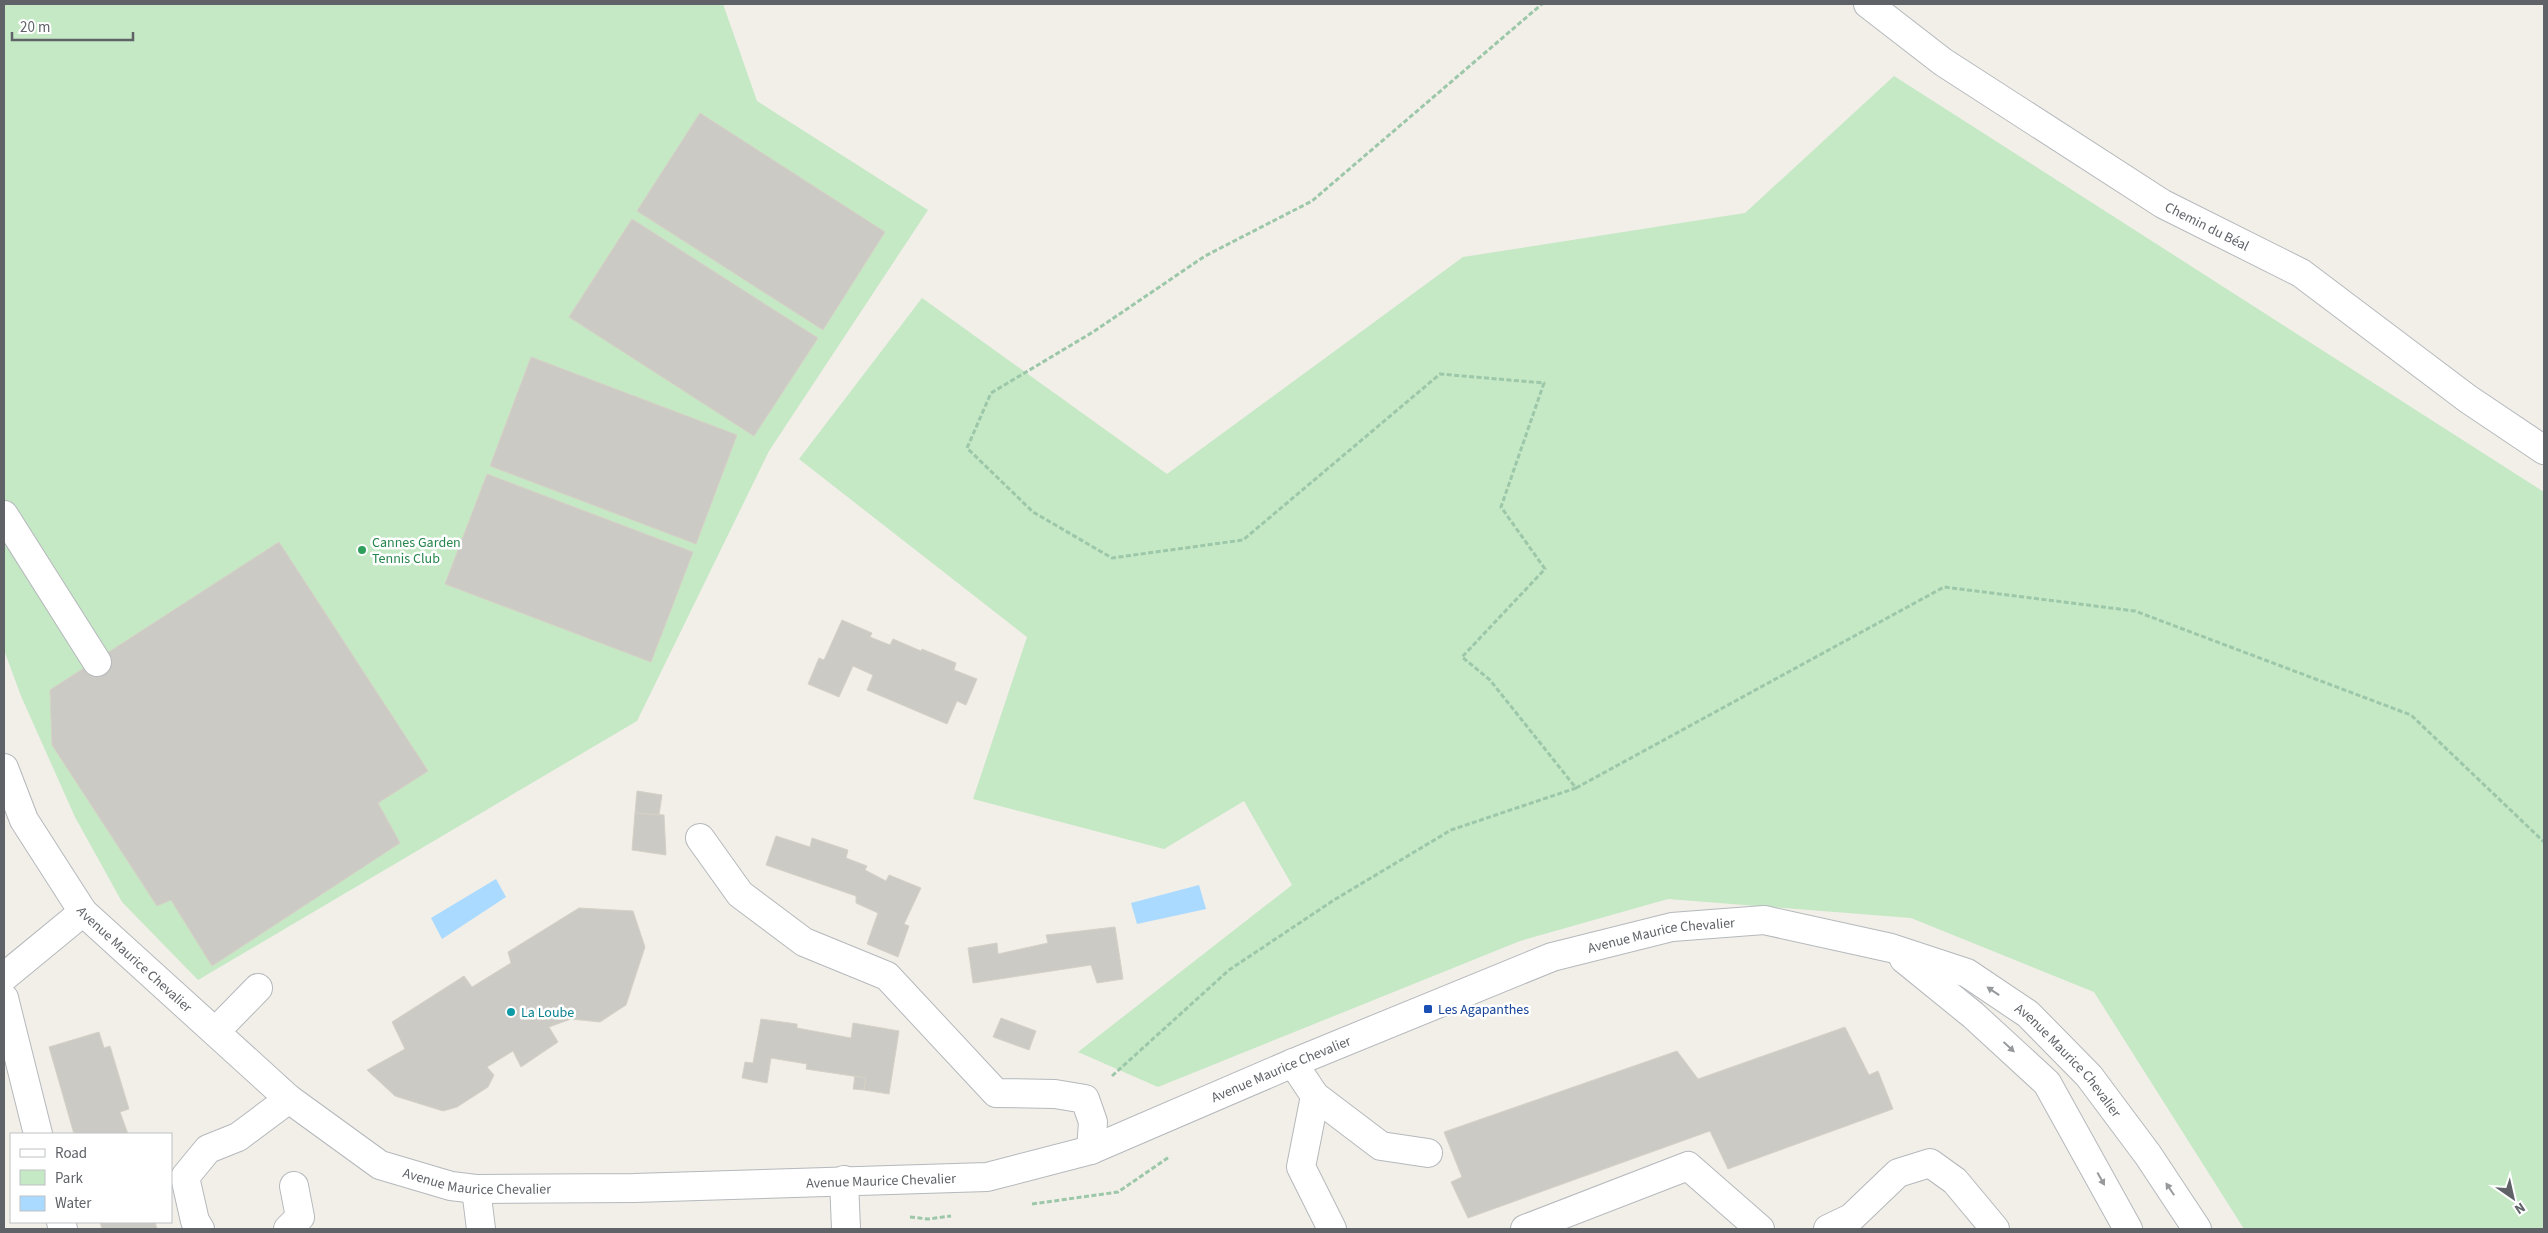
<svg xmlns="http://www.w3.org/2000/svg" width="2548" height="1233" viewBox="0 0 2548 1233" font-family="'Source Sans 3',sans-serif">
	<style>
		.green { fill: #c5e8c5 }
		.water { fill: #aadaff }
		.building { fill: #cccac5; stroke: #d6d1c6 }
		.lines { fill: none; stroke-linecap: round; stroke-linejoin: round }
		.minor-casing { stroke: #b5b8bc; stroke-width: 30 }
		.path { stroke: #9cc7a9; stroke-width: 3; stroke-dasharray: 5 2.5; stroke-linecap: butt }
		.minor { stroke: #fff; stroke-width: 28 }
		.oneway { fill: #979a9d }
		.leisure-dot { fill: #2e9e5b; stroke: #fff; stroke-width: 2 }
		.transit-dot { fill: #1a4fb4; stroke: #fff; stroke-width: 2 }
		.culture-dot { fill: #0f9aa8; stroke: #fff; stroke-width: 2 }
		.labels { text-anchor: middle; stroke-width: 5; stroke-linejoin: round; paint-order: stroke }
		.street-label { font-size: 14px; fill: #5f6368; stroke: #fff }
		.leisure-label { font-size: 14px; fill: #27864d; stroke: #fff; text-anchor: start }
		.transit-label { font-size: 14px; fill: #164399; stroke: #fff; text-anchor: start }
		.culture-label { font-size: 14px; fill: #0d838f; stroke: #fff; text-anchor: start }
	</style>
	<rect width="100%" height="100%" fill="#f1efe8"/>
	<path class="green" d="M4 4H723L757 101 928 210 769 451 637 721 198 980 122 902 75 817 21 696 4 650Z
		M1894 76 2544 492V1229H2244L2094 992 1911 918 1668 899 1520 941 1158 1087 1078 1052 1292 885 1244 801 1164 849 973 799 1027 637 799 459 922 298 1167 474 1463 257 1745 213Z"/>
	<path class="water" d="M496 879 506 897 442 939 431 918Z
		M1199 885 1206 909 1137 924 1131 903Z"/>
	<path class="building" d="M700 113 885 232 823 330 637 211Z
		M632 219 818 338 754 436 569 317Z
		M531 357 737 435 696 544 490 466Z
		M487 474 693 552 651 662 445 584Z
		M279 542 428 771 378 803 400 843 212 966 171 900 157 906 52 745 50 690Z
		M842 620 872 633 870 637 890 645 893 639 921 651 922 649 956 663 954 670 977 679 966 705 957 701 947 724 867 690 873 675 853 666 839 697 808 684 819 658 824 660Z
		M637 791 662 795 659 815 635 813Z
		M635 813 664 815 666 855 632 850Z
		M776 836 810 847 812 838 848 850 846 858 867 866 865 870 886 881 889 875 921 888 904 924 909 926 898 957 867 944 878 913 856 903V896L766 865Z
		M579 908 633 911 645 947 626 1005 600 1022 571 1019 549 1027 558 1042 521 1067 513 1051 487 1067 494 1075 488 1087 457 1107 443 1111 395 1096 367 1070 405 1049 392 1022 464 976 472 987 511 963 508 952Z
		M1115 927 1123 979 1097 983 1091 965 973 983 968 948 997 943 998 954 1048 943 1046 935Z
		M1001 1018 1036 1031 1029 1050 993 1037Z
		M761 1019 797 1024V1028L851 1038 853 1023 899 1031 889 1094 864 1090 866 1078 806 1069 807 1064 771 1058 767 1083 742 1078 745 1062 753 1063Z
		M1845 1027 1869 1075 1878 1071 1893 1109 1728 1169 1710 1131 1468 1218 1451 1182 1462 1177 1444 1132 1677 1051 1698 1079Z
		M99 1032 104 1048 110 1046 129 1109 120 1112 128 1134H74L49 1047Z
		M855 1076 866 1078 864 1090 853 1089Z
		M100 1222H155L157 1229H102Z"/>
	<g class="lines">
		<defs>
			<g id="minor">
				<path id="s1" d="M1868 4 1943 62 2163 204 2301 273 2468 399 2544 450"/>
				<path d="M4 515 97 662"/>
				<path id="s2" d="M4 768 24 820 83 912 289 1099 380 1165 451 1186 476 1189 634 1188 987 1177 1091 1150 1293 1063 1552 957 1672 927 1764 920 1891 948 1967 973 2028 1014 2089 1076 2148 1155 2197 1229"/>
				<path d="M700 838 740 894 804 942 887 976 996 1093 1055 1094 1085 1099 1093 1122 1091 1150"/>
				<path d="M1904 959 1973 1015 2047 1083 2128 1229"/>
				<path d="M4 977 83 912"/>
				<path d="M4 998 38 1134"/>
				<path d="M216 1031 258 988"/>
				<path d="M1293 1063 1315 1096 1381 1146 1428 1153"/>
				<path d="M1315 1096 1301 1167 1332 1229"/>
				<path d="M844 1180 846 1229"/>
				<path d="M476 1189 481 1229"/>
				<path d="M61 1222 63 1229"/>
				<path d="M200 1229 195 1221 185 1177 208 1149 238 1137 289 1099"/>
				<path d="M288 1229 300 1217 294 1186"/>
				<path d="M1525 1229 1688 1166 1760 1229"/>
				<path d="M1828 1229 1851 1218 1898 1173 1930 1163 1955 1181 1995 1229"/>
			</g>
		</defs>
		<use href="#minor" class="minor-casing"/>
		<path class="path" d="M1576 788 1944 587 2135 611 2411 715 2544 842
			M1112 1076 1229 970 1334 900 1451 830 1576 788 1490 680 1462 657 1545 569 1501 507 1544 383 1440 374 1243 540 1112 558 1033 512 967 448 991 393 1093 332 1205 256 1312 201 1542 4
			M1032 1204 1118 1192 1169 1157
			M910 1217 928 1219 951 1216"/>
		<use href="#minor" class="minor"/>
	</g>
	<defs><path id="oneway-solid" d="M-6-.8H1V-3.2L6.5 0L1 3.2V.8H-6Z" transform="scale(1.25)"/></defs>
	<g class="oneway">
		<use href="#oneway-solid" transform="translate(1993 991) rotate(-146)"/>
		<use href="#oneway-solid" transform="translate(2009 1047) rotate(43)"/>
		<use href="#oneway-solid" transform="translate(2101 1179) rotate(61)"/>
		<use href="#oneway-solid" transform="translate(2170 1189) rotate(-124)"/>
	</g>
	<circle class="leisure-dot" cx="362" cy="550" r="5"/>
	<rect class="transit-dot" x="1423" y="1004" width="10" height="10" rx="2.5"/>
	<circle class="culture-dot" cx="511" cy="1012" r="5"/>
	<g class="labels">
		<g class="street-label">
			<text dy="5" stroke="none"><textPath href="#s1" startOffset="406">Chemin du Béal</textPath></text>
			<text dy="5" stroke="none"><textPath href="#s2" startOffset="1885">Avenue Maurice Chevalier</textPath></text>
			<text dy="5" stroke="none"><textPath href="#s2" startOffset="235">Avenue Maurice Chevalier</textPath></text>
			<text dy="5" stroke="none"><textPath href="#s2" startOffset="2334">Avenue Maurice Chevalier</textPath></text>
			<text dy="5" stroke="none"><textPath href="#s2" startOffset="1480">Avenue Maurice Chevalier</textPath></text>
			<text dy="5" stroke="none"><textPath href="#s2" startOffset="655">Avenue Maurice Chevalier</textPath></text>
			<text dy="5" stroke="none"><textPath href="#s2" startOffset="1060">Avenue Maurice Chevalier</textPath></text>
		</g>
		<g class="leisure-label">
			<text x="372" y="547">Cannes Garden<tspan x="372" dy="16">Tennis Club</tspan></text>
		</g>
		<g class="transit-label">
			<text x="1438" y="1014">Les Agapanthes</text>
		</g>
		<g class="culture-label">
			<text x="521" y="1017">La Loube</text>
		</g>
	</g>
	<rect width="2548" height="1233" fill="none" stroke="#5f6368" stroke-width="10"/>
	<rect x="10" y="1133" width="162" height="90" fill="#ffffff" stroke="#bfc1c3"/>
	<rect x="20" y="1149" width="25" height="8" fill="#ffffff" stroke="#bfc1c3"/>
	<text x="55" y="1158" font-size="15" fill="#5f6368">Road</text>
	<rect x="20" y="1170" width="25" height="15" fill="#c5e8c5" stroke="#bfc1c3"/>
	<text x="55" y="1183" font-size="15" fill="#5f6368">Park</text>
	<rect x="20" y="1196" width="25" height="15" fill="#aadaff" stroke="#bfc1c3"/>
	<text x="55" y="1208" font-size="15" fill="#5f6368">Water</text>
	<g transform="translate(2513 1198) rotate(146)" stroke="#ffffff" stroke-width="4" paint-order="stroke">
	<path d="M0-4L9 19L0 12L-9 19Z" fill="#5f6368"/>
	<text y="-8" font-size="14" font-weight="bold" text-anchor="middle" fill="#5f6368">N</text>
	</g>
	<path d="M12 32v8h121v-8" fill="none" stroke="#5f6368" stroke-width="2.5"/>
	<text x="20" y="32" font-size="15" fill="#5f6368" stroke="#ffffff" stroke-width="4" paint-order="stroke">20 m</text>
</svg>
